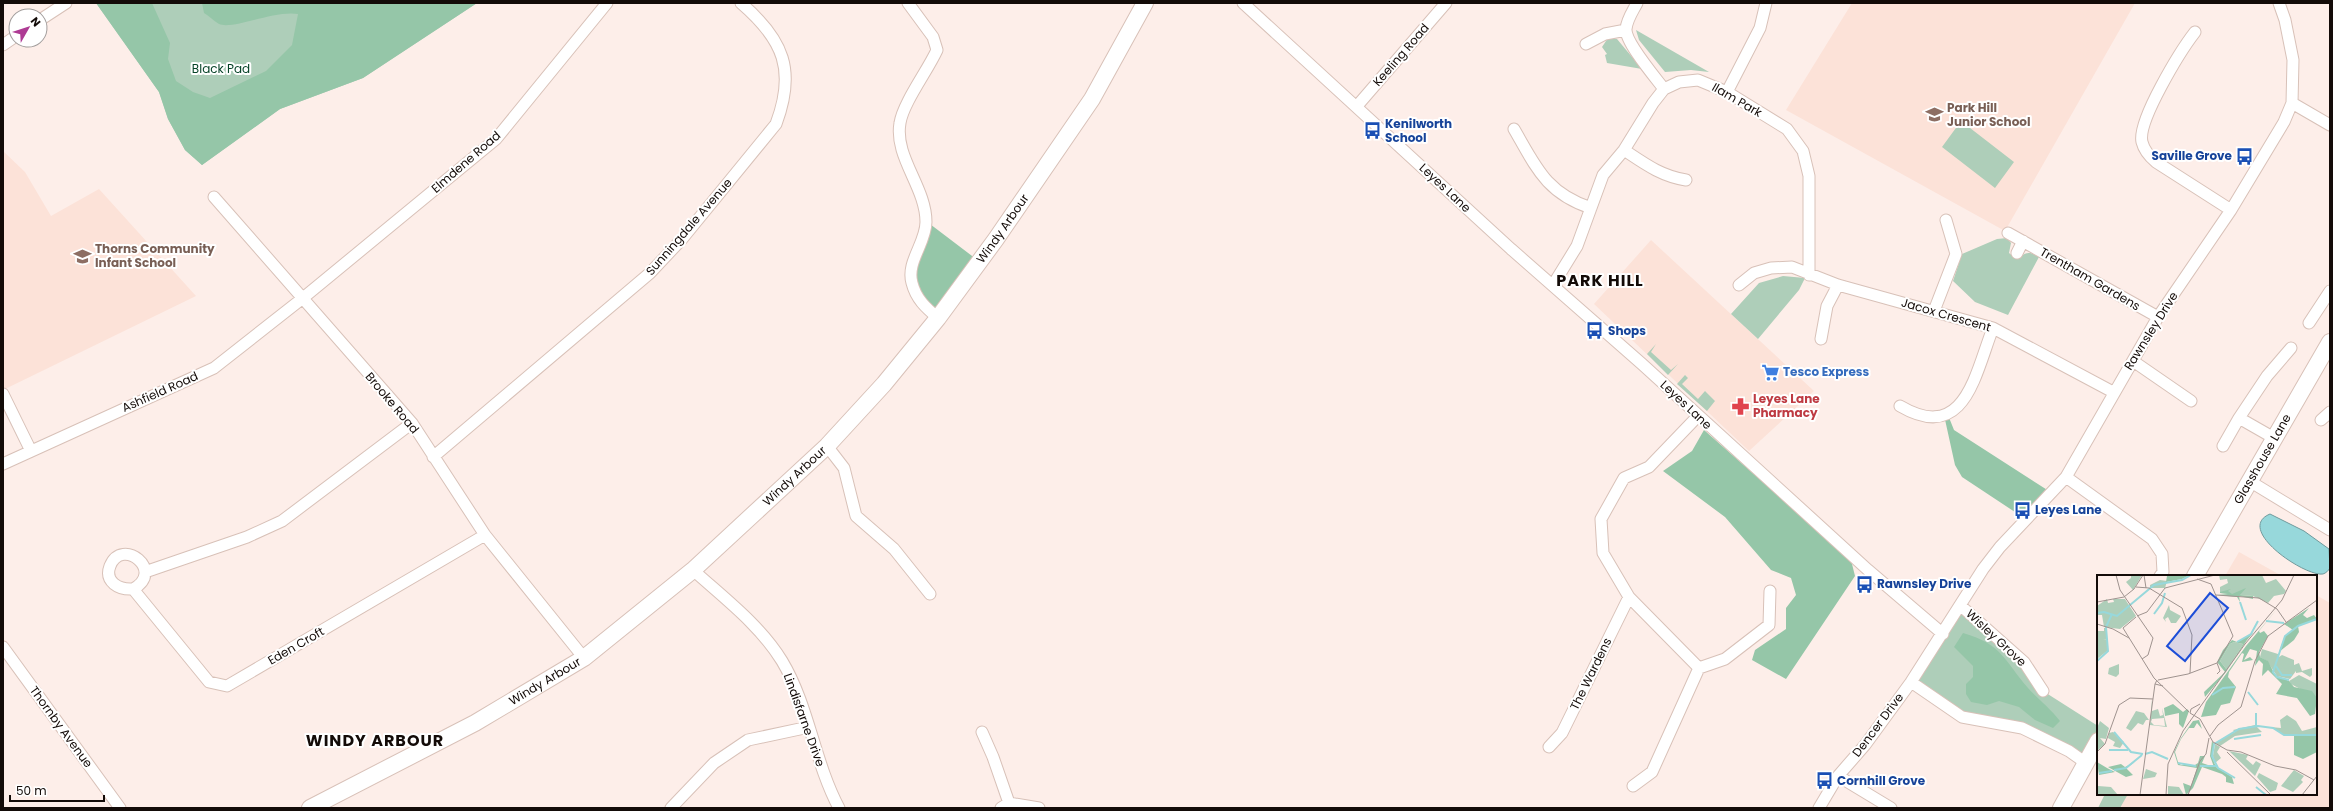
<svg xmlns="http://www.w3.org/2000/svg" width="2333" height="811" viewBox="0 0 2333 811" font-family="Poppins,sans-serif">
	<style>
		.built { fill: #fce2d8 }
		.green { fill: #aeceb9 }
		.forest { fill: #95c6a8 }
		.water { fill: #97d8db; stroke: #6f9a9c }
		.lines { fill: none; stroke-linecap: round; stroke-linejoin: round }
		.street-casing { stroke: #d8c1b8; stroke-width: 13 }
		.secondary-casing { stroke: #d8c1b8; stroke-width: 18 }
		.street { stroke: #fff; stroke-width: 11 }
		.secondary { stroke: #fff; stroke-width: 16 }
		.labels { text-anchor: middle; stroke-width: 4; stroke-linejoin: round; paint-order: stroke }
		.street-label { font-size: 12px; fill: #130b08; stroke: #fff }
		.park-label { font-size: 12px; fill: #074428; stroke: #fff }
		.education-label { font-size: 12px; font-weight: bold; fill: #785e54; stroke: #fff; text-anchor: start }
		.transit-label { font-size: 12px; font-weight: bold; fill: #164399; stroke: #fff; text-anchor: start }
		.shop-label { font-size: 12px; font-weight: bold; fill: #366cbe; stroke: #fff; text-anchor: start }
		.health-label { font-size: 12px; font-weight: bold; fill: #be3a42; stroke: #fff; text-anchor: start }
		.district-label { font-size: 16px; font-weight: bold; letter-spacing: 1px; fill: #130b08; stroke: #fff }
		.inset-river { fill: none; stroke: #97d8db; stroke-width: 2 }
		.inset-road { fill: none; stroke: #9f938f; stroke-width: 1 }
		.view { fill: #1d4ed8; fill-opacity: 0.15; stroke: #1d4ed8; stroke-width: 2 }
		.inset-edge { fill: none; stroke: #130b08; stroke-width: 2 }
	</style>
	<rect width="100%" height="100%" fill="#fdeee9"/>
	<path class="built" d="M1852 3H2135L2005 231 1786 110Z
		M3 151 25 172 51 216 99 189 196 296 3 390Z
		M1651 240 1814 391 1749 451 1594 304Z
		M2239 552 2282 576H2225Z
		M2316 595 2330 603V808H2098L2105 794H2316Z"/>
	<path class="green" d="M96 3H477L363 78 280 109 202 165 185 150 168 119 159 92Z
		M1636 30 1709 72 1691 70 1665 72 1639 40Z
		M1608 38 1617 39 1642 69 1607 63 1605 55 1607 54 1602 47Z
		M1961 121 2014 162 1995 188 1942 147Z
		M2007 238 2011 243 2009 253 2017 259C2026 252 2029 251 2039 257L2008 315 1975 302 1953 281 1962 254 1997 239Z
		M1783 276 1805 278 1799 290 1758 339 1731 314 1759 283Z
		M1656 344 1651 352 1671 370 1678 364 1668 375 1647 354Z
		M1685 375 1688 378 1682 384 1698 399 1705 391 1715 401 1707 411 1677 384Z
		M1961 606 2001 640 2043 691 2098 726V741L2086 763 2022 728 1962 717 1911 682Z
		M2105 794H2128L2120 808H2098Z"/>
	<path class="forest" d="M96 3H152L170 43 168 59 176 81 193 92 210 98 266 71 292 45 298 14C274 10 233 30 219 24 214 21 209 16 204 13L202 3H477L363 78 280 109 202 165 185 150 168 119 159 92Z
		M926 221 980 262 938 318 916 297 911 267Z
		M1944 415H1948L1954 430 2052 493 2027 520 1962 477 1955 465Z
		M1704 430 1851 560 1855 576 1786 679 1752 660 1755 650 1786 629V608L1796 595 1791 578 1771 570 1725 517 1663 471 1692 451Z
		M1963 633C2003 645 2003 659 2028 688 2038 699 2050 708 2060 721L2053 728 2035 720 2019 707 1999 701 1987 705 1971 702 1966 694V684L1973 677V666L1954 647Z"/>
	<path class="water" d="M2270 514 2304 531 2329 549 2330 568C2328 571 2326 573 2323 574 2305 577 2234 529 2270 514Z"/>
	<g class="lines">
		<defs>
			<path id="street" d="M908 3 933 37 937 50C928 70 903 103 900 123 894 157 926 187 926 222 926 243 906 262 912 283 916 299 926 308 938 318
				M1243 3 1511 249 1642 364 1868 570 1943 634
				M1637 3C1633 11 1627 19 1626 29 1625 42 1655 77 1664 89
				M40 20 66 3
				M2195 32C2181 50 2137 121 2142 142 2144 150 2150 157 2156 162L2231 210
				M1586 44 1605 34 1626 30
				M3 45 16 36
				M1727 92 1760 28 1766 3
				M2292 103 2330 125
				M1357 106 1446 3
				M1514 129C1536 167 1546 193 1591 208
				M1624 150C1645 164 1661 176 1686 180
				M214 197 412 423 485 535 584 658
				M2008 233 2158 317
				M2017 253 2023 241
				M1553 285 1577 246 1603 175 1624 150 1653 103 1664 89 1679 82 1698 80 1727 92 1787 129 1803 151 1809 176V275
				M1739 285 1754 273 1771 268 1792 267 1838 285 1993 328 2113 392
				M1934 311 1956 254 1946 220
				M2309 323 2330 291
				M1821 339 1827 306 1838 285
				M2133 361 2191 401
				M3 394 31 451
				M1900 406C1965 444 1975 374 1993 328
				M2321 420 2330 412
				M2274 438 2239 418 2267 376 2291 348
				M827 446 844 468 856 516 894 549 930 594
				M2223 446 2239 418
				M433 457 650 273 682 239 776 124C796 71 784 40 741 3
				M3 464 214 368 303 298 496 139 607 3
				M2066 477 2152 539 2162 554 2163 572 2160 576
				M2251 482 2330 530
				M693 570C724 598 760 625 782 661 809 706 814 761 839 808
				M145 572 247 537 282 521 412 423
				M133 589C119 590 104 582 110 566 122 536 166 571 133 589L209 682 227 686 485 535
				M1961 606 2024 662 2043 691
				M3 647 120 808
				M1699 668 1725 659 1769 625 1770 591
				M1911 682 1962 717 2022 728 2069 751 2086 763
				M982 732 993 757 1009 803 1001 808
				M1549 747 1562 733 1629 597
				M1838 776 1891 808
				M1633 786 1652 772 1699 668 1629 597 1603 553 1601 519 1624 478 1649 467 1698 416
				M1009 803 1039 808
				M671 808 714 763 748 740 809 727
				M1819 808 1838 776 1865 745 1911 682 1983 569 2000 547 2066 477 2158 317 2231 210 2284 122 2292 103 2293 60 2285 20 2279 3"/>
			<g id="secondary">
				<path id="s1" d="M2195 576 2330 342"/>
				<path id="s2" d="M310 808 475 723 584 658 693 570 827 446 884 384 938 318 996 239 1092 99 1145 3"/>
				<path d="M2061 808 2098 741"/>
			</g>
		</defs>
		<use href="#street" class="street-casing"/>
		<use href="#secondary" class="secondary-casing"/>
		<use href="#street" class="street"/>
		<use href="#secondary" class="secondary"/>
	</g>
	<defs>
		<symbol id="school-bare" viewBox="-9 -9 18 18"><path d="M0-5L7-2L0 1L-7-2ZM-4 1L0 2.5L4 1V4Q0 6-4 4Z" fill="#8d6e63" stroke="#fff" stroke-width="2.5" paint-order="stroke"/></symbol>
		<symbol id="bus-bare" viewBox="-9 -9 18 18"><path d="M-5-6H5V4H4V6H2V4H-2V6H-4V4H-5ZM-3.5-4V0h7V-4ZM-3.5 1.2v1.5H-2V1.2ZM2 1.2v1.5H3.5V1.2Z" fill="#1a4fb4" stroke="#fff" stroke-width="2.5" paint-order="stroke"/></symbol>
		<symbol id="supermarket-bare" viewBox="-9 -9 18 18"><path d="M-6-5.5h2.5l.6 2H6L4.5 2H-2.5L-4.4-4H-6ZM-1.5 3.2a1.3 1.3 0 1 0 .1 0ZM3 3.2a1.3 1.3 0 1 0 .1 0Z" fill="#3f7fe0" stroke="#fff" stroke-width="2.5" paint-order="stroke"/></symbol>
		<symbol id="pharmacy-bare" viewBox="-9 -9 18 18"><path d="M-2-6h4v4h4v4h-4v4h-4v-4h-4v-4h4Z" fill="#e0444e" stroke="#fff" stroke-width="2.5" paint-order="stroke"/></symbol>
	</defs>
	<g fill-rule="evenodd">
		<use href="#school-bare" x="1922" y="102" width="25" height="25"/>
		<use href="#bus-bare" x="1360" y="118" width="25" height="25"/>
		<use href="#bus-bare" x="2232" y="144" width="25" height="25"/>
		<use href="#school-bare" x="70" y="244" width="25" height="25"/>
		<use href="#bus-bare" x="1582" y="318" width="25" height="25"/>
		<use href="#supermarket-bare" x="1758" y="360" width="25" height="25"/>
		<use href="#pharmacy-bare" x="1728" y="394" width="25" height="25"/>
		<use href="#bus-bare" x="2010" y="498" width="25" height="25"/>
		<use href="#bus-bare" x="1852" y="572" width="25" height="25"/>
		<use href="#bus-bare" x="1812" y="768" width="25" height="25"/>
	</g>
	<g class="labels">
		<g class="street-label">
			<text transform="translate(1401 55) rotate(-49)" y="4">Keeling Road</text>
			<text transform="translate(1737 100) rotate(30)" y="4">Ilam Park</text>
			<text transform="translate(466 162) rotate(-41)" y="4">Elmdene Road</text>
			<text transform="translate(1445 188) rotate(43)" y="4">Leyes Lane</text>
			<text transform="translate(689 227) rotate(-49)" y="4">Sunningdale Avenue</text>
			<text dy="4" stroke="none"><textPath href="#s2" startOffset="915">Windy Arbour</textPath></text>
			<text transform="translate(2090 279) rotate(30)" y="4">Trentham Gardens</text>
			<text transform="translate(1946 315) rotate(16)" y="4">Jacox Crescent</text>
			<text transform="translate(2151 331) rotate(-58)" y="4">Rawnsley Drive</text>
			<text transform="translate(160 392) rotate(-24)" y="4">Ashfield Road</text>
			<text transform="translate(392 403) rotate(50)" y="4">Brooke Road</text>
			<text transform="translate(1686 405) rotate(43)" y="4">Leyes Lane</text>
			<text dy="4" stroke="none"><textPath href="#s1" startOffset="135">Glasshouse Lane</textPath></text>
			<text dy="4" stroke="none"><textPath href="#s2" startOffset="591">Windy Arbour</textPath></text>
			<text transform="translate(1996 638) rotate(43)" y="4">Wisley Grove</text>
			<text transform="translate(296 646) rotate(-30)" y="4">Eden Croft</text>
			<text transform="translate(1591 674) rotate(-64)" y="4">The Wardens</text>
			<text dy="4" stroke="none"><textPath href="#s2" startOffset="267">Windy Arbour</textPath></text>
			<text transform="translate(804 720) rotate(70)" y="4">Lindisfarne Drive</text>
			<text transform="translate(1878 725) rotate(-53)" y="4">Dencer Drive</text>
			<text transform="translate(61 727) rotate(54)" y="4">Thornby Avenue</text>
		</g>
		<g class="park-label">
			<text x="221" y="73">Black Pad</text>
		</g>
		<g class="education-label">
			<text x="1947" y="112">Park Hill<tspan x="1947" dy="14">Junior School</tspan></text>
			<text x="95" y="253">Thorns Community<tspan x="95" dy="14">Infant School</tspan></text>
		</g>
		<g class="transit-label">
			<text x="1385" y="128">Kenilworth<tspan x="1385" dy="14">School</tspan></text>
			<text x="2232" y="160" text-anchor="end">Saville Grove</text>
			<text x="1608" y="335">Shops</text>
			<text x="2035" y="514">Leyes Lane</text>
			<text x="1877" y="588">Rawnsley Drive</text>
			<text x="1837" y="785">Cornhill Grove</text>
		</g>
		<g class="shop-label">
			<text x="1783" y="376">Tesco Express</text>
		</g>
		<g class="health-label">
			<text x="1753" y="403">Leyes Lane<tspan x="1753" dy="14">Pharmacy</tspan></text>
		</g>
		<g class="district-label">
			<text x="1600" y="286">PARK HILL</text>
			<text x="375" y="746">WINDY ARBOUR</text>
		</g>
	</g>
	<g transform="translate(2097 575)">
		<rect width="220" height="220" fill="#fdeee9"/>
		<path d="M34 0H45L36 15 29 7 34 3ZM122 0H165L169 8 179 4 189 16 187 19 177 21 171 28 156 21 123 18V12L131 8 130 4 123 5ZM63 5 70 6 68 13H53V10ZM10 24 11 28 17 27 16 24H28L39 41 23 54 7 52 5 40H0V31ZM72 30 73 35 84 41 79 48H74L71 42 68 44 69 47 66 43ZM7 53H9V65L6 64 10 65V76L0 84V56H7ZM137 67 146 69 130 95 123 86 133 69ZM165 74 181 79 182 82 185 80 197 85V90L202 88 205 96 215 93V100L213 102 205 97 199 98V96L193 104 180 101 170 86 163 82ZM22 89V99L19 102 11 99 12 93ZM202 100 220 109V123L194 109 192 106ZM55 124V136L61 134 63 141 66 140 65 133 70 152 53 150ZM67 143 68 151 57 150 54 147 55 144ZM39 136 47 138 52 145H49L46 150 41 148 34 156 29 153ZM190 140 199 146 205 156 220 152V160H187L174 152 184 153 183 145ZM3 146 12 153 9 164 3 163 8 169 0 176V153ZM158 150 165 157 138 161 123 171 118 168 138 157 136 155ZM16 157 27 167 23 173 16 171 18 167 11 163 12 158ZM118 169 123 172 120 177 124 183 118 188 116 181ZM132 176 151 180 149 184 156 190 159 186 164 189 158 201ZM49 194 60 198 58 202 46 204ZM197 195 207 201 204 205 206 207 196 217 184 211ZM162 198 181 208 179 215 173 217 160 202ZM0 208 1 211 14 212 21 220H0ZM71 211 82 212 87 220H71Z" fill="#aeceb9" fill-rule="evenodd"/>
		<path d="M93 0 85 4 69 7 70 1ZM149 13 143 20 156 21V24L142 21 143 27 140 22 120 20 131 19 123 18V17L134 14 131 16 135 19ZM178 33 150 65 129 97 108 122 107 117 128 97 120 87 126 75 135 65 140 67 156 58ZM137 67 146 69 130 95 123 86 133 69ZM212 33 206 40 210 43 217 40 220 44 201 51 202 57 197 65 182 77 188 61 196 55 187 49ZM180 34 162 56 163 58 167 56 171 61 162 77 163 82 171 86 178 100 192 106 197 112 215 116 220 123 218 139 213 141 200 123 179 119 185 109 171 95 165 101 166 89 162 85 158 91 160 76 153 74 147 85 153 82 156 85 145 87 147 79 145 78 132 97 131 102 139 112 133 128 124 130 119 140 104 142 109 127 149 71ZM76 129 86 137 90 134 92 136 86 153 82 149V138L68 141 67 133ZM102 145 105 154 100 148 97 153H92L84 164 78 177 81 187 84 190H98L101 188 103 181H108L105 188 117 192 113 181 115 166 117 169 115 182 119 192 135 202 137 209 129 207V202L125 199 105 192 96 213 89 220 86 208 94 211 100 193 81 190 77 177 84 163 96 146ZM197 160H220V177L206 184 197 180ZM0 187 10 193 18 197 2 200ZM38 187 29 193 36 200 29 202 11 192 24 189 28 192Z" fill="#95c6a8" fill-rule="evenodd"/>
		<path class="inset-river" d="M143 27 149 45M0 38 7 37 20 41 57 10 85 5 94 0M57 39 65 28 68 18M169 46 187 48M140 67 154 59 161 46M0 86 11 76 9 52 15 39M179 91 185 100H195M192 105 180 102 176 97 188 61 201 51 220 44M151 117 161 130M115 120 126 113 138 112M159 138V151M17 157 34 177 46 179M137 164 164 160M12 175H31M48 179 55 177 71 184M81 188 99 191M103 191H119M17 195 29 193 45 180M2 198 15 196M138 203 121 193 115 181 117 169 142 154 161 151 176 153 187 160H220M159 212 169 220"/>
		<path class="inset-road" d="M19 0 23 15 56 63 51 80 45 84M47 0 49 13M100 4 114 9 136 61 120 88M39 12 52 13 85 33 95 60 93 98M119 20 162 23 180 34 189 47M27 22 37 14 46 0M0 27 27 22M40 41 50 37 68 13 118 0M39 42 26 53 57 103 92 137M0 49 16 54 32 63M120 88 123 96 120 99M60 105 58 109 66 111M61 105 91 99 120 88M103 129 94 134 93 138 103 144 116 167 130 175M113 161 121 150 144 132 158 86 171 61 220 25M130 175 144 177 178 191 199 195 217 205M0 177 8 169 22 130 33 123 56 124M130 177 174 220M43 220 58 109M69 220 71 189 86 156 148 69 185 25 197 0M91 220 103 186 109 179 112 163M205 220 220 201"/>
		<path class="view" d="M113 18 131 33 88 86 70 71Z"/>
		<rect width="220" height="220" class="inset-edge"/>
	</g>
	<rect width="2333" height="811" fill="none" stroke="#130b08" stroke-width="8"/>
	<g transform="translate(28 28) rotate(51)"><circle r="19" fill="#ffffff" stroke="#a19d9c"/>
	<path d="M0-3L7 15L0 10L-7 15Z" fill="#ae3b94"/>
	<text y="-6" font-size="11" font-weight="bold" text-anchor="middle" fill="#130b08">N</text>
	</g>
	<path d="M10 795v6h94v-6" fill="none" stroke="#130b08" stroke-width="2"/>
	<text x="16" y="795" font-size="12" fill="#130b08" stroke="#ffffff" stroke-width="3" paint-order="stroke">50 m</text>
</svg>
